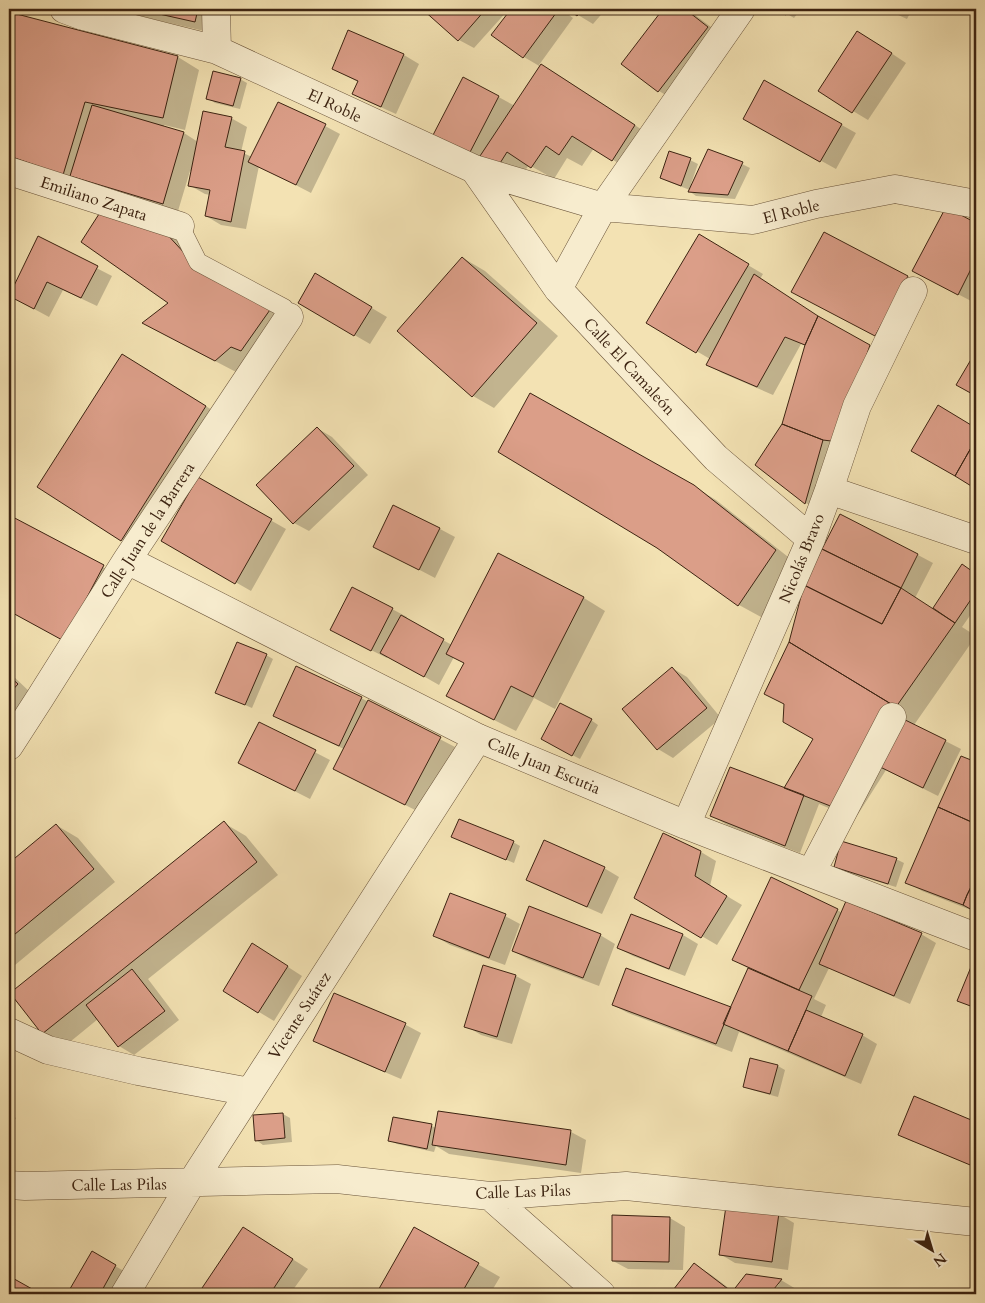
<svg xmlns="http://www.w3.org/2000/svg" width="985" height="1303" viewBox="0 0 985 1303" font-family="Cardo,serif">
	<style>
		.shadow { fill: #0003 }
		.building { fill: #db9e88; stroke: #3d2412 }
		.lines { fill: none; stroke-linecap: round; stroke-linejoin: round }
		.lane-casing { stroke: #6a543a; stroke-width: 19 }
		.street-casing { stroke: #6a543a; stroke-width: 29 }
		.lane { stroke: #f7ecce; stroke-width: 18 }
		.street { stroke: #f7ecce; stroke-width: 28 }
		.labels { text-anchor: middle; stroke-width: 4.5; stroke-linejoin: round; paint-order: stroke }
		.street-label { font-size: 16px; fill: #3d2412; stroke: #f7ecce }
	</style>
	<rect width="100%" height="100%" fill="#f3e2b3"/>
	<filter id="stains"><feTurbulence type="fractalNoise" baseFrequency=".004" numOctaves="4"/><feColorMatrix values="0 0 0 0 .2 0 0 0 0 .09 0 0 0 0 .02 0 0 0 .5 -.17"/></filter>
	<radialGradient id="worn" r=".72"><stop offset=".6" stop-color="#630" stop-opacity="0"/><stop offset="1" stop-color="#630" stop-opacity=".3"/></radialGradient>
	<path class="shadow" d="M111 9H223L217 34 114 10Z
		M424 9H509L474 48 459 40Z
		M512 9H561L573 18 539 65 563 78 656 139 634 173 594 148 582 166 567 158 554 179 529 165 519 179 449 146 464 78 515 106 541 67 524 57 493 34Z
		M570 9H606L593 24 578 15Z
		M665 9H687L723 36 674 100 659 91 623 64Z
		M779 9H801L794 18Z
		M885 9H912L907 19Z
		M9 13 178 57 199 70 185 130 164 125V127L184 133 198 142 231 118 247 127 241 152 252 157 325 126 340 134 311 193 259 166 246 229 221 225 206 216 210 195 205 194 189 185 192 171H190L178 211 17 162 9 158Z
		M349 32 404 55 419 64 396 114 369 102 354 93 358 82 333 69Z
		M873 41 906 63 868 120 853 111Z
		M240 79 247 83 240 109 215 103 208 98Z
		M765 82 856 133 836 169 760 127Z
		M690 160 698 164 691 184H693L742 164 750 168 735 199 696 196 689 191 690 190 669 182 662 178Z
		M946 208 976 224V296L973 302 929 279Z
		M163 232 186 245 293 321 238 373 165 335 170 303Z
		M699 236 763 274 760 279 829 324 884 355 820 511 806 503 757 465 783 424 806 346 801 344 773 395 722 373 707 364 710 359 647 322Z
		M38 238 112 276 97 306 63 290 49 317 10 296Z
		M463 258 485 271 558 336 494 408 473 396Z
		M316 275 387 317 370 344 299 303Z
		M145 368 228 420 143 552 122 539Z
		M938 407 976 429V488L913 451Z
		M317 428 332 437 368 475 309 531 294 523Z
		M198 479 286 529 251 591 162 540Z
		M693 486 716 500 797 564 761 617 739 605 658 547Z
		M394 506 440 529 455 537 435 578 374 546Z
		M9 516 125 579 86 652 9 611Z
		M498 555 584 598 605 611 555 709 534 698 516 731 470 708 465 663 454 657 439 685 388 656 387 658 347 638 392 609 407 617 406 620 452 645Z
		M918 555 933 563 915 598 933 609 963 566 976 574V607L962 627 976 636 914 725 961 749 938 796 886 770 855 819 819 804 800 853 727 825 712 816 785 789Z
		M266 655 273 659 252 708 224 696Z
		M672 668 687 677 721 718 673 758 658 749Z
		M9 672 32 694 9 719Z
		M361 698 455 747 421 813 334 769 344 749 289 724 274 715Z
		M591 720 598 725 580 759 549 743Z
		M260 724 330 760 310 799 255 771Z
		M962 757 976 764V912L922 891 907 882Z
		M224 823 246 836 278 875 148 979 179 1020 134 1055 119 1046 98 1019 65 1046 43 1033Z
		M56 825 78 838 115 882 9 970V864Z
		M460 841 513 842 520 846 514 863Z
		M701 852 716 861 710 886 742 905 717 945 635 897Z
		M896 859 904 863 896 887 842 871 835 867Z
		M604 868 619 877 602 914 543 888 528 880Z
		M772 879 843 913 921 934 936 943 910 1004 829 968 814 999 826 1005 821 1017 862 1035 877 1044 861 1084 739 1032 732 1052 628 1013 613 1005 731 1008 749 969 734 960Z
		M631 915 683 935 698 944 685 976 633 956 618 948Z
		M505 916 520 924 505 965 450 945 435 936Z
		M600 935 615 944 599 986 528 959 513 951Z
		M268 954 302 976 274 1021 259 1012Z
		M973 963 976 964V1010L959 1000Z
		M516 976 531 984 512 1044 481 1035 466 1026Z
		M334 995 406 1025 421 1033 401 1079 330 1049 315 1041Z
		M778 1066 785 1070 778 1097 752 1090 744 1086Z
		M915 1098 976 1123V1166L913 1140V1142L899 1134Z
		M9 1113 16 1118 9 1129Z
		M283 1114 290 1118 292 1142 263 1145 256 1140Z
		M394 1118 432 1126 436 1128 571 1132 586 1140 581 1173 449 1154 436 1146 434 1152 397 1144 389 1140Z
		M779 1214 794 1223 788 1270 735 1263 720 1254Z
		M670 1218 685 1227 683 1270 628 1269 613 1261Z
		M244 1228 308 1269 290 1294H199Z
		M415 1228 500 1277 490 1294H378Z
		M92 1253 131 1275 120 1294H68Z
		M695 1265 710 1274 734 1292 747 1276 781 1280 796 1289 792 1294H771L779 1284H776L768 1294H672Z"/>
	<path class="building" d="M137 9H198L195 22Z
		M422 9H486L458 41Z
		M511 9H559L523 58 491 35Z
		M568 9H584L577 16Z
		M663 9H685L708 27 658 92 621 64Z
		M777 9H790L786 15Z
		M9 12 178 56 163 118 85 102 63 175 9 156Z
		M348 30 404 54 381 107 352 94 358 81 332 69Z
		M857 31 892 53 852 113 818 91Z
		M541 64 635 125 612 161 572 136 559 155 546 146 531 168 507 152 497 168 480 156Z
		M213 71 241 78 233 106 206 99Z
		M463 77 499 96 468 156 432 137Z
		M764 80 842 124 820 162 743 119Z
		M278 102 326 124 296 185 248 162Z
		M92 105 184 132 163 204 70 176Z
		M203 111 232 117 225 147 245 151 231 222 205 216 210 190 188 186Z
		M708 149 743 162 728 195 688 192Z
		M669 151 691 158 681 186 660 178Z
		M946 207 976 223V259L958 295 912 271Z
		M99 214 164 231 199 269 272 307 241 351 231 347 215 361 142 323 168 303 81 242Z
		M824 232 908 276 875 336 791 292Z
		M699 234 749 264 696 353 646 323Z
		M38 236 98 266 81 298 47 282 34 309 9 296Z
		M462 257 537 323 472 397 397 331Z
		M315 273 372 307 354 336 298 303Z
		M754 274 818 316 805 345 785 337 757 387 706 365Z
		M818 316 870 345 860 375 831 441 823 440 782 424 805 345Z
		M976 351V396L956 385Z
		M122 354 206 406 121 541 37 487Z
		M530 393 694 485 776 550 738 606 657 548 498 452Z
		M938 405 976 428V439L955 476 911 451Z
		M976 417V428L972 425Z
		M782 424 823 440 805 504 755 465Z
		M317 427 354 466 293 524 256 485Z
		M976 439V489L955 476Z
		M198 477 272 519 235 584 161 541Z
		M393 505 440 528 419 570 373 547Z
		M840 514 918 554 901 588 822 549Z
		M9 515 104 565 64 641 9 611Z
		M822 549 901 588 882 624 804 585Z
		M498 553 584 597 533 697 511 686 494 720 446 696 464 663 446 654Z
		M962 564 976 574V592L955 623 933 608Z
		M804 585 882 624 901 588 955 623 896 707 789 642Z
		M352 587 393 608 371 651 330 630Z
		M401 615 444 639 424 677 380 653Z
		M237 642 267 654 245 705 215 693Z
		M789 642 896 707 833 807 784 788 813 739 783 722 784 704 764 694Z
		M296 666 362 697 339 746 273 716Z
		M672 667 707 708 657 750 622 709Z
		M9 676 18 684 9 694Z
		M368 700 441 737 405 805 333 769Z
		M560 703 592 719 572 756 541 739Z
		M893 714 946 740 923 788 870 762Z
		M259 722 316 750 295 791 238 763Z
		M961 756 976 762V824L938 807Z
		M730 767 804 795 785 846 710 816Z
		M938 807 976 824V877L967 895 963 905 905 883Z
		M459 819 514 841 506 860 451 837Z
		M224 821 257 862 42 1034 10 993Z
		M56 824 94 869 9 939V863Z
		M663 833 701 851 695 876 727 896 701 938 634 898Z
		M544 840 605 867 587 907 526 880Z
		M841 841 897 858 888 884 834 867Z
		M771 877 838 909 799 990 732 960Z
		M976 877V912L963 905 967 895Z
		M450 893 506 914 489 958 433 936Z
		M846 901 922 933 894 996 819 964Z
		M529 906 601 934 583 978 512 951Z
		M631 914 683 934 669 969 617 948Z
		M252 943 288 966 258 1013 223 991Z
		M973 962 976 963V1008L957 1001Z
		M483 965 516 975 497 1037 464 1027Z
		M626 968 731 1007 716 1044 612 1005Z
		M748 968 812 996 788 1051 723 1024Z
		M132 969 165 1011 118 1047 86 1005Z
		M334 993 406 1023 385 1072 313 1041Z
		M806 1010 863 1034 845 1076 788 1051Z
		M750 1058 778 1065 770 1094 743 1087Z
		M914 1096 976 1122 975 1167 898 1135Z
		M438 1111 571 1130 566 1165 432 1145Z
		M283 1113 285 1138 255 1141 253 1115Z
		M393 1117 432 1124 427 1149 388 1141Z
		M726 1206 779 1213 772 1262 719 1255Z
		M612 1215 670 1217 669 1262 612 1261Z
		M243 1227 293 1259 270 1294H198Z
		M414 1227 479 1263 461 1294H376Z
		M92 1251 116 1265 100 1294H67Z
		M694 1263 732 1292 746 1274 782 1279 770 1294H670Z
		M9 1276 41 1294H9Z"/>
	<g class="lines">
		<defs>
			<path id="lane" d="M180 226 198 262 284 308 289 317"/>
			<path id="street" d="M64 9 83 16 217 50 474 169 603 207 753 220 816 204 895 189 976 204
				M216 9 217 50
				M474 169 558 289 716 458 811 539
				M9 171 180 226
				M558 289 603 207 741 9
				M829 490 976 540
				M127 560 478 738 686 825 976 937
				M9 746 40 698 127 560 289 317
				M686 825 811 539 829 490 857 406 913 291
				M811 873 892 717
				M9 1032 48 1050 138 1071 250 1092
				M9 1185 25 1186 337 1179 490 1196 626 1186 976 1222
				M490 1196 601 1294
				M125 1294 192 1182 478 738"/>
		</defs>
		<use href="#lane" class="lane-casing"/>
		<use href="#street" class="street-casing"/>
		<use href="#lane" class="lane"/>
		<use href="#street" class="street"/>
	</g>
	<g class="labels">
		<g class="street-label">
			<text transform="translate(335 105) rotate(25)" y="6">El Roble</text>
			<text transform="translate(94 198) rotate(18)" y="6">Emiliano Zapata</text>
			<text transform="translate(791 211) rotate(-14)" y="6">El Roble</text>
			<text transform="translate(630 366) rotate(47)" y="6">Calle El Camaleón</text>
			<text transform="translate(147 530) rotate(-57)" y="6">Calle Juan de la Barrera</text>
			<text transform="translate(801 558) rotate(-68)" y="6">Nicolás Bravo</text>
			<text transform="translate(544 765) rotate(23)" y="6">Calle Juan Escutia</text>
			<text transform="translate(299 1015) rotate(-57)" y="6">Vicente Suárez</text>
			<text transform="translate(119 1184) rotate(-1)" y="6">Calle Las Pilas</text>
			<text transform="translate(523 1191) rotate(-2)" y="6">Calle Las Pilas</text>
		</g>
	</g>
	<rect width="985" height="1303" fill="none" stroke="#f3e2b3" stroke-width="30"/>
	<rect x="10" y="10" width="965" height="1283" fill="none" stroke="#3d2412" stroke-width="2.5"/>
	<rect x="15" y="15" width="955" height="1273" fill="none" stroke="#3d2412"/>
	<g transform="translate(932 1250) rotate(142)" stroke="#f7ecce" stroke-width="4" paint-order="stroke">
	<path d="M0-4L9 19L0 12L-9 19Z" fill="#3d2412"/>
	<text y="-8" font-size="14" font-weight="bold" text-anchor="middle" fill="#3d2412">N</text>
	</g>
	<rect width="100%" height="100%" filter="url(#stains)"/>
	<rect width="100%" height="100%" fill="url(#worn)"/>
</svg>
